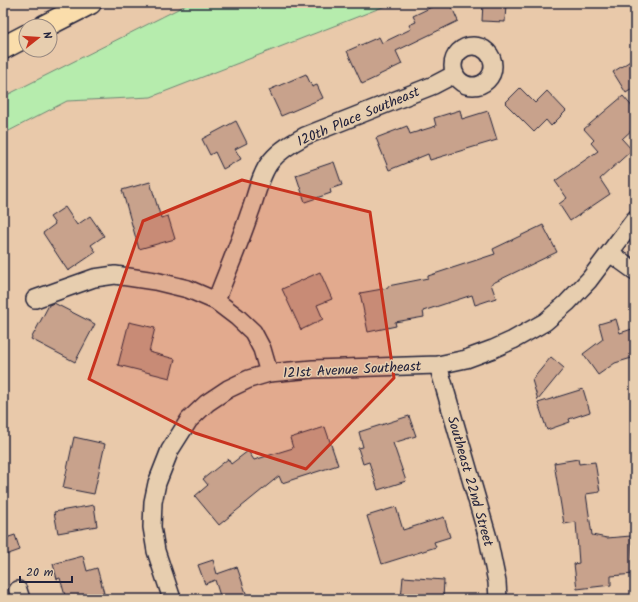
<svg xmlns="http://www.w3.org/2000/svg" width="638" height="602" viewBox="0 0 638 602" font-family="Kalam,sans-serif">
	<style>
		.green { fill: #b6ecad; stroke: #6c8774 }
		.building { fill: #c8a28c; stroke: #22223b }
		.lines { fill: none; stroke-linecap: round; stroke-linejoin: round }
		.street-casing { stroke: #22223b; stroke-width: 20 }
		.highway-casing { stroke: #22223b; stroke-width: 25 }
		.street { stroke: #e7ceaf; stroke-width: 17 }
		.highway { stroke: #faddab; stroke-width: 22 }
		.marked { fill: #c8321e; fill-opacity: 0.2; stroke: #c8321e; stroke-width: 3; stroke-linejoin: round }
		.labels { text-anchor: middle; stroke-width: 3; stroke-linejoin: round; paint-order: stroke }
		.street-label { font-size: 14px; fill: #22223b; stroke: #e7ceaf }
	</style>
	<rect width="100%" height="100%" fill="#e9c9aa"/>
	<filter id="ink" filterUnits="userSpaceOnUse"><feTurbulence type="fractalNoise" baseFrequency=".025" numOctaves="2"/><feDisplacementMap in="SourceGraphic" scale="8" xChannelSelector="R" yChannelSelector="G"/><feConvolveMatrix kernelMatrix="1 2 1 2 8 2 1 2 1" color-interpolation-filters="sRGB"/></filter>
	<g filter="url(#ink)">
		<path class="green" d="M190 3H393L151 97 67 101 3 134V97Z"/>
		<path class="building" d="M440 3H450L458 21 396 51 402 64 379 75V76L362 84 347 51 379 37 382 43 411 29 409 25 416 22 413 16Z
			M483 3H506L505 22 482 21Z
			M635 58V87L626 93 613 72Z
			M306 74 312 87 317 85 323 98 281 116 269 90Z
			M520 88 535 103 547 91 566 111 551 126 546 120 534 132 505 103Z
			M623 96 635 110V127L622 139 632 150 600 179 610 194 570 221 559 204 567 198 555 181 598 151 591 143 594 140 584 129Z
			M460 110 462 119 488 111 497 140 430 160 428 154 389 170 376 138 407 126 410 134 436 126 434 118Z
			M236 121 247 143 235 149 241 159 223 169 215 152 210 155 202 139Z
			M334 162 342 185 330 189 331 193 305 202 296 175Z
			M150 182 161 218 168 216 175 239 139 249 122 190Z
			M65 207 77 225 90 216 104 236 91 245 96 252 68 271 43 233 55 224 50 217Z
			M543 225 557 252 491 284 496 298 475 305 472 295 423 311 424 317 395 322 396 326 368 332 360 293 388 288V286L428 278V276L495 254 493 249Z
			M320 272 332 299 317 305 323 319 301 330 282 289Z
			M54 303 95 324 75 362 31 339 49 305Z
			M616 319 620 333 635 328V357L615 363 598 375 583 354 603 339 599 324Z
			M129 322 155 328 149 352 175 359 170 378 118 365Z
			M551 357 564 368 538 400 532 380Z
			M583 389 590 412 569 419 570 422 547 430 538 403Z
			M409 416 416 436 393 443 406 481 378 490 369 462 363 464 358 448 363 447 359 432Z
			M325 427 338 465 282 483 279 476 219 525 195 496 208 485 203 479 228 459 231 464 248 451 254 460 293 448 290 438Z
			M74 437 105 444 94 494 63 488Z
			M578 459 579 464 595 462 600 492 586 494 592 535 607 538 631 536 634 574 611 576V585L577 589 574 564 579 563 576 522 564 524 554 463Z
			M94 505 97 526 58 533 54 512Z
			M396 507 403 530 444 517 450 537 434 542 436 547 382 564 367 516Z
			M15 535 20 550 3 556V539Z
			M83 556 87 571 97 568 104 593 83 599H66L60 578 57 579 53 564Z
			M213 560 217 574 237 567 248 599H221L215 580 205 584 198 565Z
			M403 577 444 580 443 599H401Z"/>
		<g class="lines">
			<defs>
				<path id="street" d="M453 66a20 20 0 1 1 40 0a20 20 0 1 1-40 0Z
					M610 253 635 271
					M35 299 94 278 115 275 155 281 188 289 216 301 237 317 253 332 262 349 269 373
					M216 301C227 272 240 242 250 212 256 197 260 174 271 161 280 150 292 143 305 136L434 85 455 74
					M438 365 488 538 497 582 498 599
					M18 590 21 599
					M172 599 156 551 152 527 153 502 157 483 170 450 189 420 207 403 228 389 249 379 269 373 313 369 438 365 466 359 493 349 513 340 545 322 567 303 589 280 635 219"/>
				<path id="highway" d="M45 26 90 3
					M3 48 26 36"/>
			</defs>
			<use href="#street" class="street-casing"/>
			<use href="#highway" class="highway-casing"/>
			<use href="#street" class="street"/>
			<use href="#highway" class="highway"/>
		</g>
	</g>
	<path class="marked" d="M242 180 370 212 394 378 306 469 195 433 89 379 143 221Z"/>
	<g class="labels">
		<g class="street-label">
			<text transform="translate(358 116) rotate(-23)" y="5">120th Place Southeast</text>
			<text transform="translate(352 369) rotate(-3)" y="5">121st Avenue Southeast</text>
			<text transform="translate(471 481) rotate(74)" y="5">Southeast 22nd Street</text>
		</g>
	</g>
	<rect width="638" height="602" fill="none" stroke="#e7ceaf" stroke-width="16"/>
	<rect x="8" y="8" width="622" height="586" fill="none" stroke="#22223b" stroke-width="1.5" filter="url(#ink)"/>
	<g transform="translate(38 38) rotate(73)"><circle r="19" fill="#e7ceaf" stroke="#988981"/>
	<path d="M0-3L7 15L0 10L-7 15Z" fill="#c8321e"/>
	<text y="-6" font-size="11" font-weight="bold" text-anchor="middle" fill="#22223b">N</text>
	</g>
	<path d="M20 576v6h52v-6" fill="none" stroke="#22223b" stroke-width="2"/>
	<text x="26" y="576" font-size="12" fill="#22223b" stroke="#e7ceaf" stroke-width="3" paint-order="stroke">20 m</text>
</svg>
